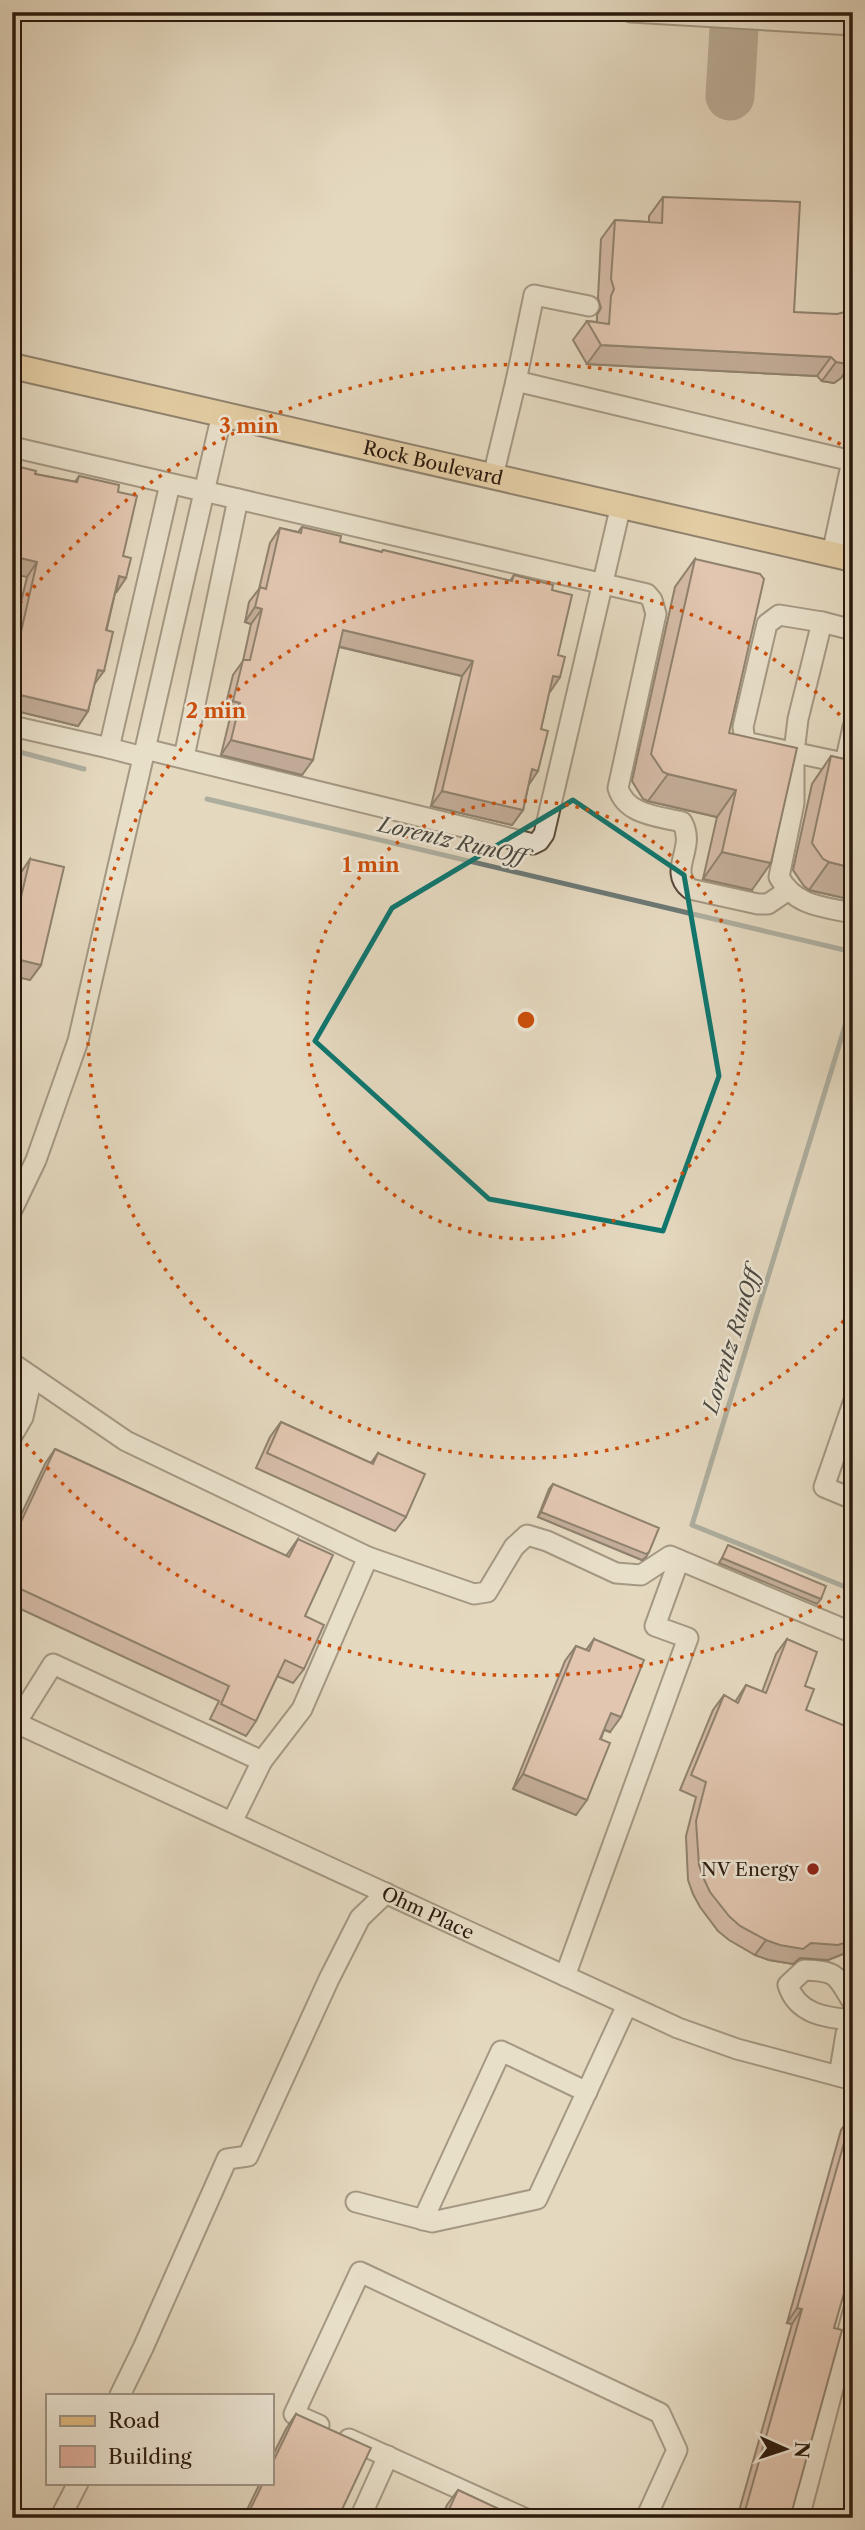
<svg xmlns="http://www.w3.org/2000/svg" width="865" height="2530" viewBox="0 0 865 2530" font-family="'Libre Caslon Text',serif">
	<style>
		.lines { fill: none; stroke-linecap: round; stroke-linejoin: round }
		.stream { stroke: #6c7875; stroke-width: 5 }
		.taxiway { stroke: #877866; stroke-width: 49 }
		.minor-casing { stroke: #58493a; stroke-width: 23 }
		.major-casing { stroke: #2a190d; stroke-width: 28 }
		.minor { stroke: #ede6d5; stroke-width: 19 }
		.major { stroke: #e2bc80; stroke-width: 24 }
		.wall { fill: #c19687; stroke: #2a190d; stroke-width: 2 }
		.shaded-wall { fill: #9d7a6e; stroke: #2a190d; stroke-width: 2 }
		.building { fill: #e0af9d; stroke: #2a190d; stroke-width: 2 }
		.marked { fill: none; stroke: #0f766e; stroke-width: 5; stroke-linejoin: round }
		.ring { fill: none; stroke: #cc4f0c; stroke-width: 3.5; stroke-dasharray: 3.5 7 }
		.poi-dot { fill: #8f2418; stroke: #ede6d5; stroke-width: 2.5 }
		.labels { text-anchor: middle; stroke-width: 5; stroke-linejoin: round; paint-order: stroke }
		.street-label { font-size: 19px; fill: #2a190d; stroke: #ede6d5 }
		.poi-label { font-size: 19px; fill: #2a190d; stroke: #ede6d5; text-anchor: end }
		.water-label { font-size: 21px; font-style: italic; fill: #4b4941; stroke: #ede6d5 }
		.centre { fill: #cc4f0c; stroke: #ede6d5; stroke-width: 3.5 }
		.ring-label { font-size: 21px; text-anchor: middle; font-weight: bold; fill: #cc4f0c; stroke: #ede6d5; stroke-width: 5; stroke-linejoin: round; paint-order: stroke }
	</style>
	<rect width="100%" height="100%" fill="#e4d8bf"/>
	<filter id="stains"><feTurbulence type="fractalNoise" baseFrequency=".00286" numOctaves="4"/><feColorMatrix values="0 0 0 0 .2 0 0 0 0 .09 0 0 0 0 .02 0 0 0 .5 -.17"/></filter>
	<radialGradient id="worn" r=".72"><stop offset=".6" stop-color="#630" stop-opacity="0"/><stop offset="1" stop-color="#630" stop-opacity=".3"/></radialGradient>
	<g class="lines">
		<path class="stream" d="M12 750 84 769
			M207 799 853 952
			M853 1000 692 1525 853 1590"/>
		<path class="taxiway" d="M730 96 735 12"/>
		<defs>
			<g id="minor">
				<path d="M631 12 853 25"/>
				<path d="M516 381 534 295 589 306"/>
				<path d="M12 447 238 499"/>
				<path d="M493 476 516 381 852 461 832 554"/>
				<path d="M822 622 779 615 767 624 743 727 745 742 853 765"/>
				<path d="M853 630 822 622 798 719 794 752V803L779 877C795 906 823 907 853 913"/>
				<path d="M12 726 109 748 170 484"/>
				<path d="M109 748 143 757"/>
				<path d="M145 749 533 844 539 841 544 834 621 505"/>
				<path d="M184 757 238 499 647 594 652 600 656 614 618 788C626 815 658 816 682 822 697 848 667 870 690 889L758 904H768L787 891"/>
				<path d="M845 763 853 727"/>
				<path d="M12 1210 36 1160 78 1041 222 414"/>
				<path d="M12 1363 126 1441 368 1557 302 1709 262 1761"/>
				<path d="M853 1403 824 1487 853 1499"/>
				<path d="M12 1436 23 1417 32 1377"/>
				<path d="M368 1557 474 1594 487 1592 514 1547 527 1535 547 1541 616 1573 641 1575 670 1556 853 1633"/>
				<path id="s1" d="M12 1721 678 2028 737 2049 853 2080"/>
				<path d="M16 1723 53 1664 262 1761 232 1822"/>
				<path d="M565 1976 688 1638 655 1626 679 1560"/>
				<path d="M853 2003C836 1975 838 1971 804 1970L788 1985C797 2014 826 2018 853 2020"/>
				<path d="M839 2076 846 2034 853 2022"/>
				<path d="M356 2202 432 2222 537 2199 627 2005"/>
				<path d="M423 2220 501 2051 587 2092"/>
				<path d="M120 2395 143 2348 227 2159 248 2156 329 1979 360 1918 386 1893"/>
				<path d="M319 2425 294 2414 360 2272 660 2413 677 2450 646 2518"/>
				<path d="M349 2439 524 2518"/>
				<path d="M60 2518 78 2483"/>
				<path d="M360 2518 388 2456"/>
				<path d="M799 2518 853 2312"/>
				<path d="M852 2518 853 2516"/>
			</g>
			<g id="major">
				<path id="s2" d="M12 366 853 559"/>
			</g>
		</defs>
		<use href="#minor" class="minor-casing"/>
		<use href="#major" class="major-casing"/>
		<use href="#minor" class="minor"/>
		<use href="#major" class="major"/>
	</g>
	<path class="wall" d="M663 197 794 312 851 339 853 343V361L841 378 834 383 822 381 817 376 587 364 573 340 587 321 597 322V315L601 308 598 298 601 239 615 220 649 222V216Z
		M35 474 75 482 79 476 118 492 115 593 88 711 78 726 12 710V640L27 577Z
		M302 527 340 542 381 552 383 550 510 581 514 575 552 590 560 677 549 692 523 810 512 825 431 806 462 676 339 647 302 775 221 755 230 718 223 716 233 675 243 661 251 624 245 622 249 602 259 589 270 543 280 528 298 532Z
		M695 559 729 733 752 890 703 879 717 817 648 801 643 799 632 781 675 587Z
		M831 756 853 761V900L809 890 804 886 793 870 812 784Z
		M30 859 41 965 30 980 12 976V905L20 874Z
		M281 1422 371 1463 378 1453 406 1517 395 1531 256 1468 270 1437Z
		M55 1449 286 1556 298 1539 305 1616 304 1669 293 1683 277 1676 256 1721 246 1736 210 1719 219 1701 12 1605V1534L45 1464Z
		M553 1484 646 1557 642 1560 538 1517 549 1489Z
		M594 1639 610 1732 604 1730 576 1815 513 1789 565 1661 576 1646 586 1650Z
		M787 1639 805 1686 806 1710 853 1732V1950L828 1960 800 1958 793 1964 769 1960 755 1955 729 1940 718 1931 700 1907 693 1894 688 1880 686 1836 696 1797 680 1790 713 1710 724 1695 735 1702 746 1685 762 1692 776 1654Z
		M852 2115 834 2328 790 2518H737L792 2324 787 2323 841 2130Z
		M296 2414 338 2518H243L260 2483H271V2459L286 2429Z
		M458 2490 518 2518H441L447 2505Z"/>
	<path class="shaded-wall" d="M601 345 831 357 817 376 587 364Z
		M853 360 841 378 834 383 822 381 836 362Z
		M12 556 37 562 27 577 12 574Z
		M119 576 126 578 116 593Z
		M255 607 262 609 251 624 245 622Z
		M343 630 473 661 462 676 333 645Z
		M98 670 104 671 93 686Z
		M553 676 560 677 550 692 543 691Z
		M12 693 88 711 78 726 12 710Z
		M233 701 240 703 230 718 223 716Z
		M231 740 313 760 302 775 221 755Z
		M532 769 538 771 528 786Z
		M668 774 736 790 717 817 648 801Z
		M442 791 523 810 512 825 431 806Z
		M722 852 771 863 752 890 703 879Z
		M829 862 853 868V900L809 890Z
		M12 958 41 965 30 980 12 976Z
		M541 1512 649 1552 646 1557 642 1560 538 1517Z
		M722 1558 821 1599 817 1604 719 1563Z
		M611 1713 621 1717 610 1732 601 1728Z
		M523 1774 587 1800 576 1815 513 1789Z
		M766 1940 811 1943 853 1940V1950L828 1960 800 1958 793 1964 769 1960 755 1955Z
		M797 2308 802 2309 792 2324 787 2323Z"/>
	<path class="building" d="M663 197 800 202 794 312 837 314 849 311 853 314V335L851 339 853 343V360L848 364 836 362 831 357 601 345 587 321 609 324 611 296 614 289 611 279 615 220 662 223Z
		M12 465 36 471 35 474 77 482 79 476 119 485 118 492 137 496 123 556 131 558 126 578 119 576 106 630 113 632 104 671 98 670 88 711 12 693V671L37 562 12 556Z
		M302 527 341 536 340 542 382 552 383 550 512 581 514 575 553 585 552 590 572 595 558 655 565 657 560 677 553 676 541 729 548 731 538 771 532 769 523 810 442 791 473 661 343 630 313 760 231 740 240 703 233 701 243 660H250L262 609 255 607 260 587 266 589 280 528 301 533Z
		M695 559 760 574 764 579 729 733 797 748 771 863 722 852 736 790 668 774 663 772 651 754Z
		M831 756 853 761V868L829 862 823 859 812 843Z
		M30 859 64 867 41 965 12 958V935Z
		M281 1422 373 1464 378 1453 425 1474 406 1517 267 1453Z
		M55 1449 289 1557 298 1539 333 1555 305 1616 324 1625 304 1669 285 1660 256 1721 221 1704 229 1686 12 1585V1541Z
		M553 1484 659 1528 649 1552 646 1554 541 1512Z
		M728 1545 826 1586 821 1599 722 1558Z
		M594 1639 644 1660 621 1717 611 1713 600 1739 610 1743 587 1800 523 1774 576 1646 589 1651Z
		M787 1639 817 1652 805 1686 814 1689 806 1710 853 1729 851 1731 853 1732V1940L838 1945 811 1943 803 1949 780 1945 766 1940 740 1926 729 1916 710 1892 704 1879 699 1865 696 1821 706 1782 691 1775 724 1695 738 1703 746 1685 766 1693Z
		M852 2115 853 2262 834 2328 842 2330 790 2518H743L802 2309 797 2308Z
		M296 2414 371 2448 338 2518H246L263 2483H271V2466Z
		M458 2490 518 2518H445Z"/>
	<path d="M0 0H865V2530H0ZM573 800 684 875 719 1076 663 1231 489 1199 315 1041 392 908Z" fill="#e4d8bf" fill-opacity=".55" fill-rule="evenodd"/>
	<path class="marked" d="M573 800 684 875 719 1076 663 1231 489 1199 315 1041 392 908Z"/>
	<g class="ring">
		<circle cx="526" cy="1020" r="219"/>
		<path d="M851 1313A438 438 0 1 1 851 727"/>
		<path d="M849 1591A656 656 0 0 1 13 1428M13 612A656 656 0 0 1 849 449"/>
	</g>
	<circle class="poi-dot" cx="813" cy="1869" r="7"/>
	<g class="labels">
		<g class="street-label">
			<text dy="7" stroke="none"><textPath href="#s2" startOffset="432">Rock Boulevard</textPath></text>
			<text dy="7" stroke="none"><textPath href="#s1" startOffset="458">Ohm Place</textPath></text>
		</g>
		<g class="poi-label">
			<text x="799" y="1876">NV Energy</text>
		</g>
		<g class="water-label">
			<text transform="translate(452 841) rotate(13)" y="7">Lorentz RunOff</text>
			<text transform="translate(732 1341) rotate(-73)" y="7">Lorentz RunOff</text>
		</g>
	</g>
	<circle cx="526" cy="1020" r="10" class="centre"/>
	<g class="ring-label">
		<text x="249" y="433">3 min</text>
		<text x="216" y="718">2 min</text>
		<text x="371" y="872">1 min</text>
	</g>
	<rect width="865" height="2530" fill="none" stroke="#e4d8bf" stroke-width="42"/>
	<rect x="14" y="14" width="837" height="2502" fill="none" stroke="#2a190d" stroke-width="3.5"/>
	<rect x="21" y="21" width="823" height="2488" fill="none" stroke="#2a190d" stroke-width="2"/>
	<rect x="46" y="2394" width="228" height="91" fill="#ede6d5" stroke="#9f9485" stroke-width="2"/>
	<rect x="60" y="2416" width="35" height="10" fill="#e2bc80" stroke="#9f9485" stroke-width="2"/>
	<text x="108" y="2428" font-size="21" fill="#2a190d">Road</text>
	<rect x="60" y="2446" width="35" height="21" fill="#e0af9d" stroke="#9f9485" stroke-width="2"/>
	<text x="108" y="2464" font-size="21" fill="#2a190d">Building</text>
	<g transform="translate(785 2449) rotate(93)" stroke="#ede6d5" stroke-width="5" paint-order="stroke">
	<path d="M0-5L12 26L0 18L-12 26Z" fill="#2a190d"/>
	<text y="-10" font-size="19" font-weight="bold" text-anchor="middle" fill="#2a190d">N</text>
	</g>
	<rect width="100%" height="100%" filter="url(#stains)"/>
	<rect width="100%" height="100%" fill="url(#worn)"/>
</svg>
